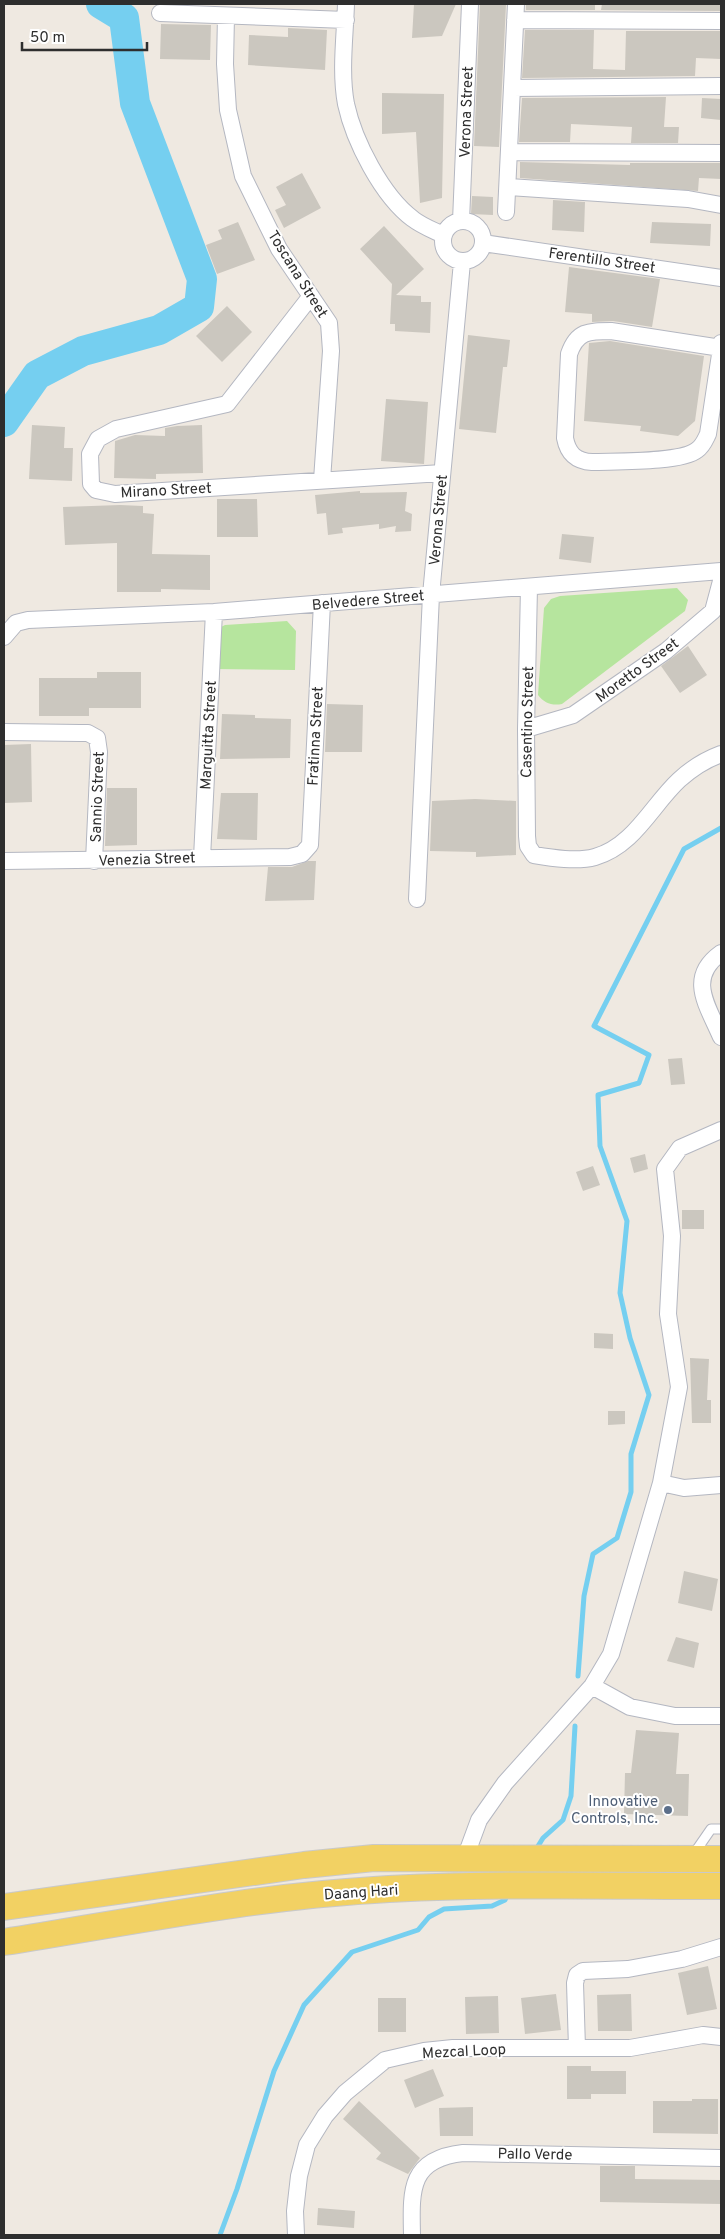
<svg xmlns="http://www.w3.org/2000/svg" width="725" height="2239" viewBox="0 0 725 2239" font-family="Overpass,sans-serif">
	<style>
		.green { fill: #b6e59e }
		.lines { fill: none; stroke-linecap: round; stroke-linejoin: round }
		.stream { stroke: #75cff0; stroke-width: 5 }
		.river { stroke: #75cff0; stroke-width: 30 }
		.building { fill: #cbc7bf }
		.lane-casing { stroke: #b4b7c1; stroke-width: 11 }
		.street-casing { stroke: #b4b7c1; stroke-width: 18 }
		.primary-casing { stroke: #c9c9c9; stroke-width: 28 }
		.lane { stroke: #fff; stroke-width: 9 }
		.street { stroke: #fff; stroke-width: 16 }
		.primary { stroke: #f2d163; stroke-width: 26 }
		.service-dot { fill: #5c6f8a; stroke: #fff; stroke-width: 2 }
		.labels { text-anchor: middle; stroke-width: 4; stroke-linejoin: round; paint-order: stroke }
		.street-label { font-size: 15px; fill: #2e2e2e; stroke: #fff }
		.service-label { font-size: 15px; fill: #4e5e75; stroke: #fff; text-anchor: end }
	</style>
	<rect width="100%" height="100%" fill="#efe9e1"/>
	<path class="green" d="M677 588 688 600 685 611 562 704C552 706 544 703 538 695L544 608 551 599 560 596Z
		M287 621 296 631 295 670 214 669 221 627 225 625Z"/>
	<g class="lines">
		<path class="stream" d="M578 1676 584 1596 593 1554 617 1538 631 1492V1454L649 1395 630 1338 620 1293 627 1221 600 1146 598 1095 639 1083 649 1055 594 1026 684 849 721 828
			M535 1851 543 1838 563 1820 571 1796 575 1726
			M220 2235 237 2189 274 2071 304 2005 352 1952 418 1930 429 1917 444 1909 492 1906 505 1900 508 1894"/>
		<path class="river" d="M4 422 37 375 83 351 159 330 199 307 202 279 135 103 124 18 101 4"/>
	</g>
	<path class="building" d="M414 4H456L442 36 412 38Z
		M480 4H506L499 147 474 146Z
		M526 4 595 5V10H526Z
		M602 4H721V11L601 10Z
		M161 24 211 25 210 60 160 59Z
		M288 28 327 30 325 70 248 65 249 35 288 37Z
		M525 30H594L593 69 625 70 626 31H721V59L696 58 695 76 522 78Z
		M382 93 444 94 442 198 420 203 416 132 382 134Z
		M666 97 664 127H679L678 143H631L632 127 571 124 570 142H519L522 98Z
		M702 98 721 99V120L701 118Z
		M520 162 630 165V163H721V179L699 178 698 191 520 178Z
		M302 173 321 208 284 228 275 210 286 205 276 187Z
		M472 196 493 197V215L471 214Z
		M553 200 585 202 584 232 552 230Z
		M238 222 255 260 217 274 206 245 222 239 218 230Z
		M652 222 711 224 710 246 650 243Z
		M384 226 424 269 396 295 421 296V302H431L430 333 395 331V324H390L392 284 360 249Z
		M569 267 660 279 652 327 613 321 592 322V314L565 312Z
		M227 306 252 332 222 362 196 336Z
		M468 335 510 340 507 367H503L496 433 459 429Z
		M610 341 704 356 695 421 678 436 640 431 641 426 584 421 589 343Z
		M386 399 428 402 424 464 381 461Z
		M32 425 65 427 64 448H73L72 481 29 479Z
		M202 425 203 473 156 474V479L114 478 115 441 135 435 165 436V428L177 426Z
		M360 491V493L407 492 405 511 412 514 411 531 395 532 396 526 379 529V524L342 528 343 533 328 535 326 513 317 514 315 495Z
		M217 499H257L258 537H217Z
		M120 505 143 506V513L154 514 152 554 210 555V590L161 589V592H117V543L65 545 63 507Z
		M562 534 594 537 591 563 559 559Z
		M688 646 707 675 680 693 661 666Z
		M97 672H141V708H89V716H39V678H97Z
		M327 704 363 705 362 752H325Z
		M222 714 255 715V718L291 719 290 758 220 759Z
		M31 744 32 802 4 803V745Z
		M107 788H137V845L105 846Z
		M221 793H258L257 840 217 839Z
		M475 799 516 801V855L476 857V852L430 851 432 801Z
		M308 861H316L314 900 265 901 268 867H292Z
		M682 1058 685 1084 671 1085 668 1059Z
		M645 1154 648 1169 634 1173 630 1158Z
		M593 1166 600 1185 583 1191 576 1172Z
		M682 1210H704V1229H682Z
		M594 1333 613 1334V1349L594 1348Z
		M690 1358 709 1359 707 1400H711V1423H692Z
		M608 1411H625V1424L608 1425Z
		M684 1571 718 1579 712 1611 678 1603Z
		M676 1637 699 1643 694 1668 667 1661Z
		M636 1730 679 1733 676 1774H689L688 1816 624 1814 625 1773H631Z
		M708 1966 717 2009 687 2015 678 1973Z
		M556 1994 561 2030 525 2034 521 1998Z
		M631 1994 632 2031H598L597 1995Z
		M498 1996 499 2033 466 2034 465 1997Z
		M378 1998H406V2032H378Z
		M567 2066H591V2071H626V2094H591V2099H567Z
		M433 2069 444 2096 415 2108 404 2080Z
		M692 2099H718V2134L653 2133V2101H692Z
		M359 2101 420 2158 408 2174 376 2159 381 2153 343 2119Z
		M473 2107V2136H440L439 2108Z
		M600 2166H635V2179L721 2180V2204L600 2202Z
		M318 2208 355 2211 354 2228 317 2225Z"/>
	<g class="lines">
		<defs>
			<path id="lane" d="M693 1855 711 1829H721"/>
			<path id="street" d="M346 4C345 36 340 72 346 104 354 141 382 196 413 219 422 226 433 230 443 235
				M160 13 346 20
				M226 16 225 64 228 110 243 176 279 249 329 323 331 351 322 480
				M515 20 721 21
				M512 88 721 86
				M509 152 721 153
				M509 187 688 199 721 205
				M506 212 516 4
				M443 241a20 20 0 1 1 40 0a20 20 0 1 1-40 0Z
				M461 221 470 4
				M483 243 721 278
				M311 296 227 404 116 429 98 439 90 454 91 484 96 490 115 494 442 473
				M721 343V348L708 434C705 440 703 446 697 450 681 463 615 461 592 462 576 461 568 454 565 438L569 354C577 331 588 331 611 331L721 348
				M529 587 526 729 527 836 528 846 534 855C552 858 577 862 595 857 634 846 652 805 679 780 692 768 705 760 721 754
				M4 637 16 623 28 620 214 612 721 571
				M526 729 573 715 666 651 713 611 721 581
				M4 732 80 733H88L97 738 99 752 94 861
				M202 858 214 612
				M4 861 290 857 302 854 310 845 322 603
				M417 899 431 595 462 262
				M721 953C686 978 708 1006 721 1037
				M661 1483 684 1488 721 1485
				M592 1686 630 1707 675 1716H721
				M465 1858 479 1820 505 1783 592 1686 611 1654 661 1483 679 1387 668 1314 672 1236 665 1169 680 1148 721 1130
				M577 2048 575 1983 577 1975 583 1971 628 1969 682 1959 721 1947
				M296 2235 295 2211 299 2176 307 2145 325 2116 345 2093 385 2060 424 2051 453 2048H630L703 2035 721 2037
				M412 2235C411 2190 409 2159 463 2153L721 2158"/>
			<path id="primary" d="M4 1907 304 1865 374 1858 721 1859
				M4 1942C125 1923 251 1897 374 1890 489 1883 606 1886 721 1886"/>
		</defs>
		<use href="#lane" class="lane-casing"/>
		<use href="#street" class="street-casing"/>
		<use href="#primary" class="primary-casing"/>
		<use href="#lane" class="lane"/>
		<use href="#street" class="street"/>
		<use href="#primary" class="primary"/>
	</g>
	<circle class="service-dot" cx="668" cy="1810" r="5"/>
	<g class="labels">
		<g class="street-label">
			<text transform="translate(466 112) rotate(-88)" y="5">Verona Street</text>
			<text transform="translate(602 260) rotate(8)" y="5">Ferentillo Street</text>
			<text transform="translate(298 274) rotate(58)" y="5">Toscana Street</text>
			<text transform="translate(166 490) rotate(-3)" y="5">Mirano Street</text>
			<text transform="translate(438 520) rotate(-85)" y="5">Verona Street</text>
			<text transform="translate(368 600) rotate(-5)" y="5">Belvedere Street</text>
			<text transform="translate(637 670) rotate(-36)" y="5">Moretto Street</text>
			<text transform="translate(527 722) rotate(-89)" y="5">Casentino Street</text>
			<text transform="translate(208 735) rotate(-87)" y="5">Marguitta Street</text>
			<text transform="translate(315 736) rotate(-87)" y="5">Fratinna Street</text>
			<text transform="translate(97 797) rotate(-88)" y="5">Sannio Street</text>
			<text transform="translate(147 859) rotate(-2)" y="5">Venezia Street</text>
			<text transform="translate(361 1892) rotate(-4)" y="5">Daang Hari</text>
			<text transform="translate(464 2051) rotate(-3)" y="5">Mezcal Loop</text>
			<text transform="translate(535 2154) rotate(1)" y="5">Pallo Verde</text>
		</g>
		<g class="service-label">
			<text x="658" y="1806">Innovative<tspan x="658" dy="17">Controls, Inc.</tspan></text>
		</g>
	</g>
	<rect width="725" height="2239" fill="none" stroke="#2e2e2e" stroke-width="10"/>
	<path d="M22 42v8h125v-8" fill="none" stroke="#2e2e2e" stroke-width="2.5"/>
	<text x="30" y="42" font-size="15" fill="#2e2e2e" stroke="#ffffff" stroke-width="4" paint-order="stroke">50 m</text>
</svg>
